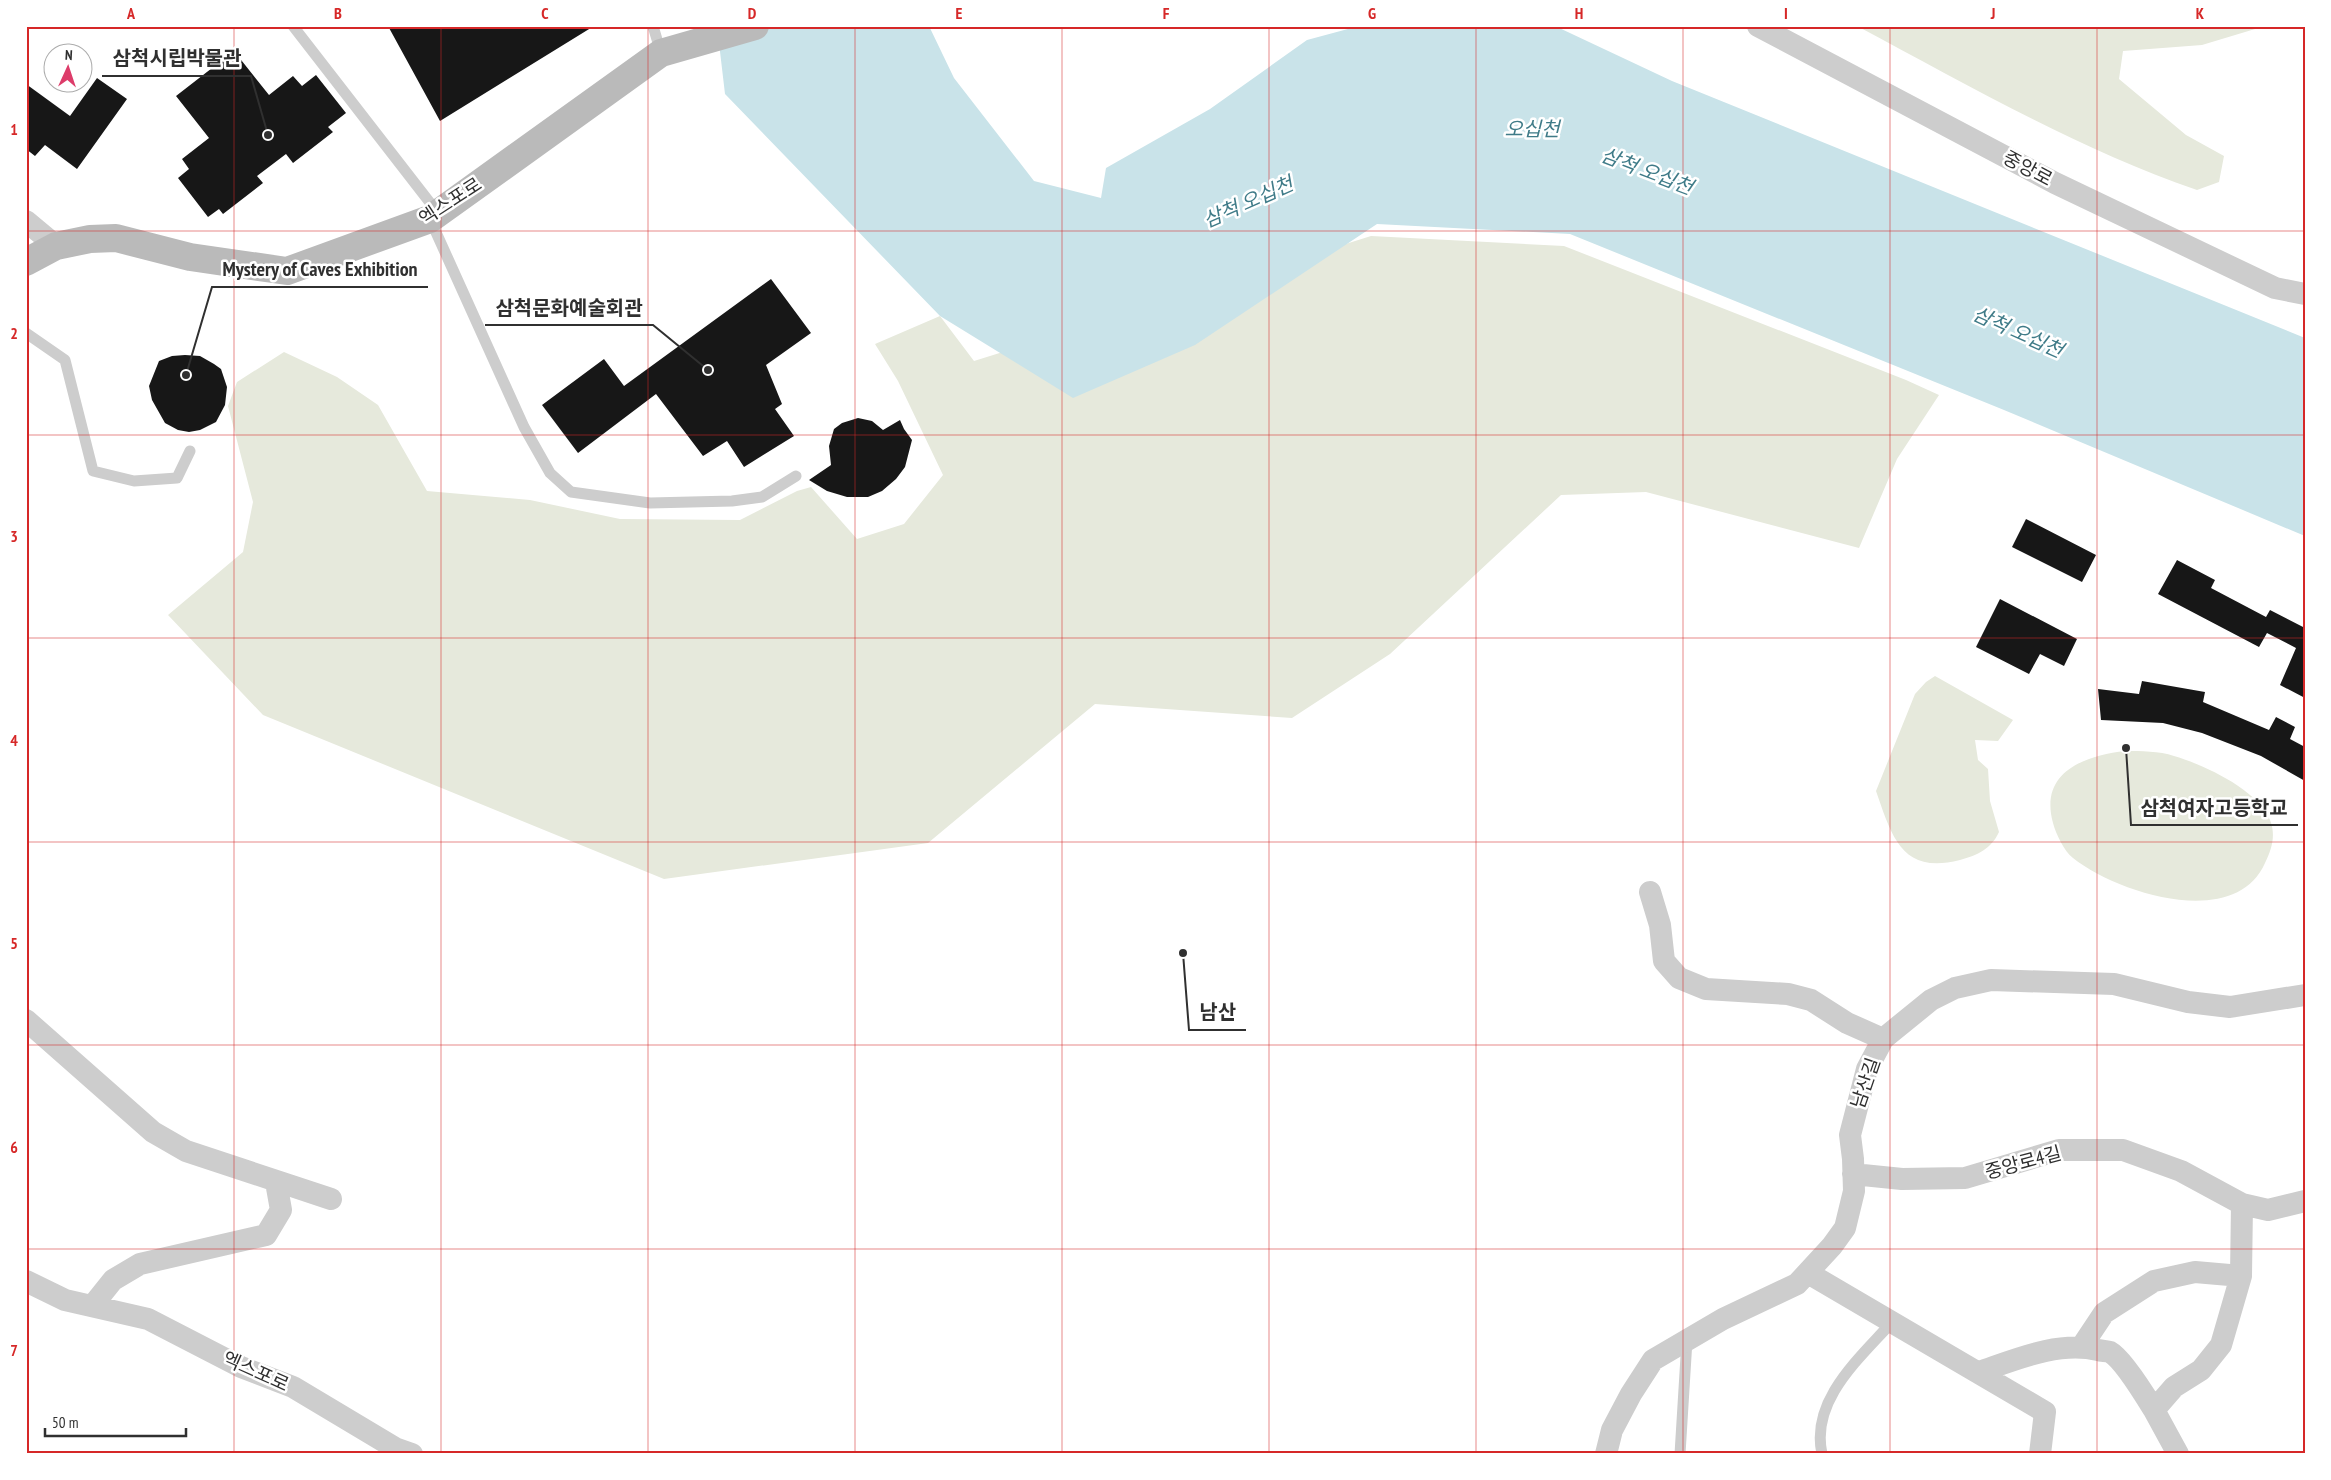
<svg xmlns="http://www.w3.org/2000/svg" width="2331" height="1480" viewBox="0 0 2331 1480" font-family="'PT Sans Narrow','Noto Sans KR',sans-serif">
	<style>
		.green { fill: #e6e9dc }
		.water { fill: #c9e3e9 }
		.building { fill: #171717 }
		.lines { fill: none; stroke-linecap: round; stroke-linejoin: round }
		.lane { stroke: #cdcdcd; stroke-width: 11 }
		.street { stroke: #cdcdcd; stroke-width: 22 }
		.secondary { stroke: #bababa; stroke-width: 28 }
		.grid { fill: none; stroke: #d62828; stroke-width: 1; stroke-opacity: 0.55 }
		.labels { text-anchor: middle; stroke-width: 5; stroke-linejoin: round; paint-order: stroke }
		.street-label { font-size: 19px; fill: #303030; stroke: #fff }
		.water-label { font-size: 20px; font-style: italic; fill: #3f7b88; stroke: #fff }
		.leader { fill: none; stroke: #303030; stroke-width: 2 }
		.callout-dot { fill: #303030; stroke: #fff; stroke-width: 2 }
		.callout-label { font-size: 20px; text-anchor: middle; font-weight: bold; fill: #303030; stroke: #fff; stroke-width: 5; stroke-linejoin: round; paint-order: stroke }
		.neatline { fill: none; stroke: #d62828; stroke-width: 2 }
		.grid-label { font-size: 16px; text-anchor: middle; font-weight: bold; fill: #d62828 }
	</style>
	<rect width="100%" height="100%" fill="#fff"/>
	<path class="green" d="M1857 26H2265L2202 45 2123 51 2119 79 2186 135 2224 156 2219 182 2197 190C2078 149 1968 85 1857 26Z
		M1371 236 1564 246 1906 380 1939 395 1897 459 1859 548 1646 492 1561 495 1390 654 1292 718 1095 704 928 843 664 879 263 715 168 615 243 552 253 502 228 406 237 382 284 352 337 377 378 405 427 491 530 500 620 519 740 520 797 491 811 487 857 539 904 524 943 475 898 381 875 344 940 316 974 361Z
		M1935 676 2013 720 1998 741 1975 740 1978 760 1988 769 1990 801 1999 832C1991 849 1978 855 1960 860 1902 875 1892 837 1876 791L1915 694 1926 682Z
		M2125 751C2141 751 2159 751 2174 756 2204 765 2257 789 2270 820 2276 835 2272 849 2265 863 2235 931 2117 893 2073 858 2064 851 2056 834 2053 823 2039 772 2084 756 2125 751Z"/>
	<path class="water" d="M717 26H929L954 78 1034 181 1101 198 1106 168 1210 109 1307 40 1359 26H1555L1672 81 2305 338V536L2004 410 1570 234 1377 224 1195 345 1073 398 940 316 725 94Z"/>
	<path class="building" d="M388 26H594L440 121Z
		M234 51 269 95 293 76 302 86 316 75 346 113 328 127 333 132 293 163 286 154 257 176 263 183 223 214 219 209 208 217 178 178 189 169 182 159 209 138 176 96Z
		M97 78 127 99 77 169 45 145 35 156 26 149V84L70 116Z
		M771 279 811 333 766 365 782 404 775 409 794 436 744 467 727 441 703 456 656 394 578 453 542 405 604 359 624 386Z
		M185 355 200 356 214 364 221 369 227 387 225 405 216 422 200 430 189 432 178 430 165 423 152 400 149 386 159 361 172 356Z
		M858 418 872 421 883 430 900 420 904 429 912 440 905 467 896 479 882 491 868 497H847L827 491 809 480 831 465 829 446 834 429 842 423Z
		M2026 519 2096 555 2082 582 2012 547Z
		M2177 560 2215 580 2211 588 2266 617 2270 610 2305 628V698L2280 685 2296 648 2267 633 2259 647 2158 594Z
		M2000 599 2077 639 2064 666 2040 654 2029 674 1976 647Z
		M2142 681 2205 692 2203 702 2269 730 2276 717 2295 727 2290 739 2305 747V781L2261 756 2202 733 2163 723 2101 720 2098 689 2139 694Z"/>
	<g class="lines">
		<path class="lane" d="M293 26 438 213
			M653 26 661 53
			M430 219 524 427 550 473 571 492 650 503 732 501 762 497 796 476
			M26 333 65 360 93 471 134 481 177 478 190 451
			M1680 1454 1687 1340
			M1822 1454C1810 1400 1860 1358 1892 1322"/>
		<path class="street" d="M1758 26 2055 183 2275 288 2305 294
			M26 221 56 246
			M1650 892 1660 925 1664 961 1679 978 1706 989 1788 994 1811 1000 1847 1023 1883 1039
			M26 1020 153 1132 186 1151 331 1199
			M1853 1174 1902 1179 1965 1178 2059 1150H2123L2181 1171 2242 1204 2268 1210 2305 1201
			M1808 1273 2045 1412 2040 1454
			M26 1281 65 1300 148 1319 241 1367 293 1387 395 1448 412 1454
			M93 1305 113 1280 140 1264 266 1235 281 1210 276 1182
			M2082 1346 2104 1313 2154 1281 2195 1272 2241 1276
			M1979 1372C2017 1359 2058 1341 2098 1350 2102 1351 2107 1351 2110 1352 2123 1359 2146 1397 2154 1410L2174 1387 2201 1370 2221 1345 2241 1276 2242 1204
			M2154 1410 2178 1454
			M1606 1454 1612 1430 1631 1394 1653 1360 1723 1319 1797 1284 1832 1246 1845 1228 1854 1191 1853 1159 1850 1135 1867 1069 1883 1039 1931 1000 1955 988 1991 980 2114 984 2188 1002 2230 1007 2305 995"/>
		<path class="secondary" d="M26 262 56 246 90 239 116 238 190 257 287 271 430 219 661 53 755 26"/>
	</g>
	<path class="grid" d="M234 26V1454M441 26V1454M648 26V1454M855 26V1454M1062 26V1454M1269 26V1454M1476 26V1454M1683 26V1454M1890 26V1454M2097 26V1454M26 231H2305M26 435H2305M26 638H2305M26 842H2305M26 1045H2305M26 1249H2305"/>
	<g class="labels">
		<g class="street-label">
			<text transform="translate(2028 168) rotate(28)" y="7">중앙로</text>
			<text transform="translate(450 201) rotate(-33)" y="7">엑스포로</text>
			<text transform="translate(1865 1083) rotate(-71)" y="7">남산길</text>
			<text transform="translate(2023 1162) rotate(-15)" y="7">중앙로4길</text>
			<text transform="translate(256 1371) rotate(24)" y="7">엑스포로</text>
		</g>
		<g class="water-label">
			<text x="1532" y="136">오십천</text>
			<text transform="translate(1647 171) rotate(21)" y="7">삼척 오십천</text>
			<text transform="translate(1248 202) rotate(-24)" y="7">삼척 오십천</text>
			<text transform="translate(2018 332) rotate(24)" y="7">삼척 오십천</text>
		</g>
	</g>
	<path class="leader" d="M268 135L251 76H102M186 375L212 287H428M708 370L653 325H485M2126 748L2131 825H2298M1183 953L1189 1030H1246"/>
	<g class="callout-dot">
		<circle cx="268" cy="135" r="5"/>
		<circle cx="186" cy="375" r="5"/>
		<circle cx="708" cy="370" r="5"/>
		<circle cx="2126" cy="748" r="5"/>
		<circle cx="1183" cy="953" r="5"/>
	</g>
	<g class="callout-label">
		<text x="177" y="65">삼척시립박물관</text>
		<text x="320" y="276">Mystery of Caves Exhibition</text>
		<text x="569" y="315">삼척문화예술회관</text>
		<text x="2214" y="815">삼척여자고등학교</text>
		<text x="1218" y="1019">남산</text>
	</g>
	<rect width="2331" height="1480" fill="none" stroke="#ffffff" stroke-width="55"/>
	<g transform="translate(68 68) rotate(3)"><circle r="24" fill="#ffffff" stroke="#acacac"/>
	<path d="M0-4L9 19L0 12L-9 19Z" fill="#dd3c6a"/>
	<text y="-8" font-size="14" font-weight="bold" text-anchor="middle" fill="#303030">N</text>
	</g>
	<path d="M45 1428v8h141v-8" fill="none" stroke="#303030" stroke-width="2.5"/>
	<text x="52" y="1428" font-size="15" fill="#303030" stroke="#ffffff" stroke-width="4" paint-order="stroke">50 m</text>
	<rect x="28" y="28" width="2276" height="1424" class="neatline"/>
	<g class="grid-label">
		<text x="131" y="19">A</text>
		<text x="338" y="19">B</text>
		<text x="545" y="19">C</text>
		<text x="752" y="19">D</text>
		<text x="959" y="19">E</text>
		<text x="1166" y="19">F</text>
		<text x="1372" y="19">G</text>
		<text x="1579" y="19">H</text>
		<text x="1786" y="19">I</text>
		<text x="1993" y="19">J</text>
		<text x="2200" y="19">K</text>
		<text x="14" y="135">1</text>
		<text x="14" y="339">2</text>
		<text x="14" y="542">3</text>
		<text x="14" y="746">4</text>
		<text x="14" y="949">5</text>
		<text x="14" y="1153">6</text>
		<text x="14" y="1356">7</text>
	</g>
</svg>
